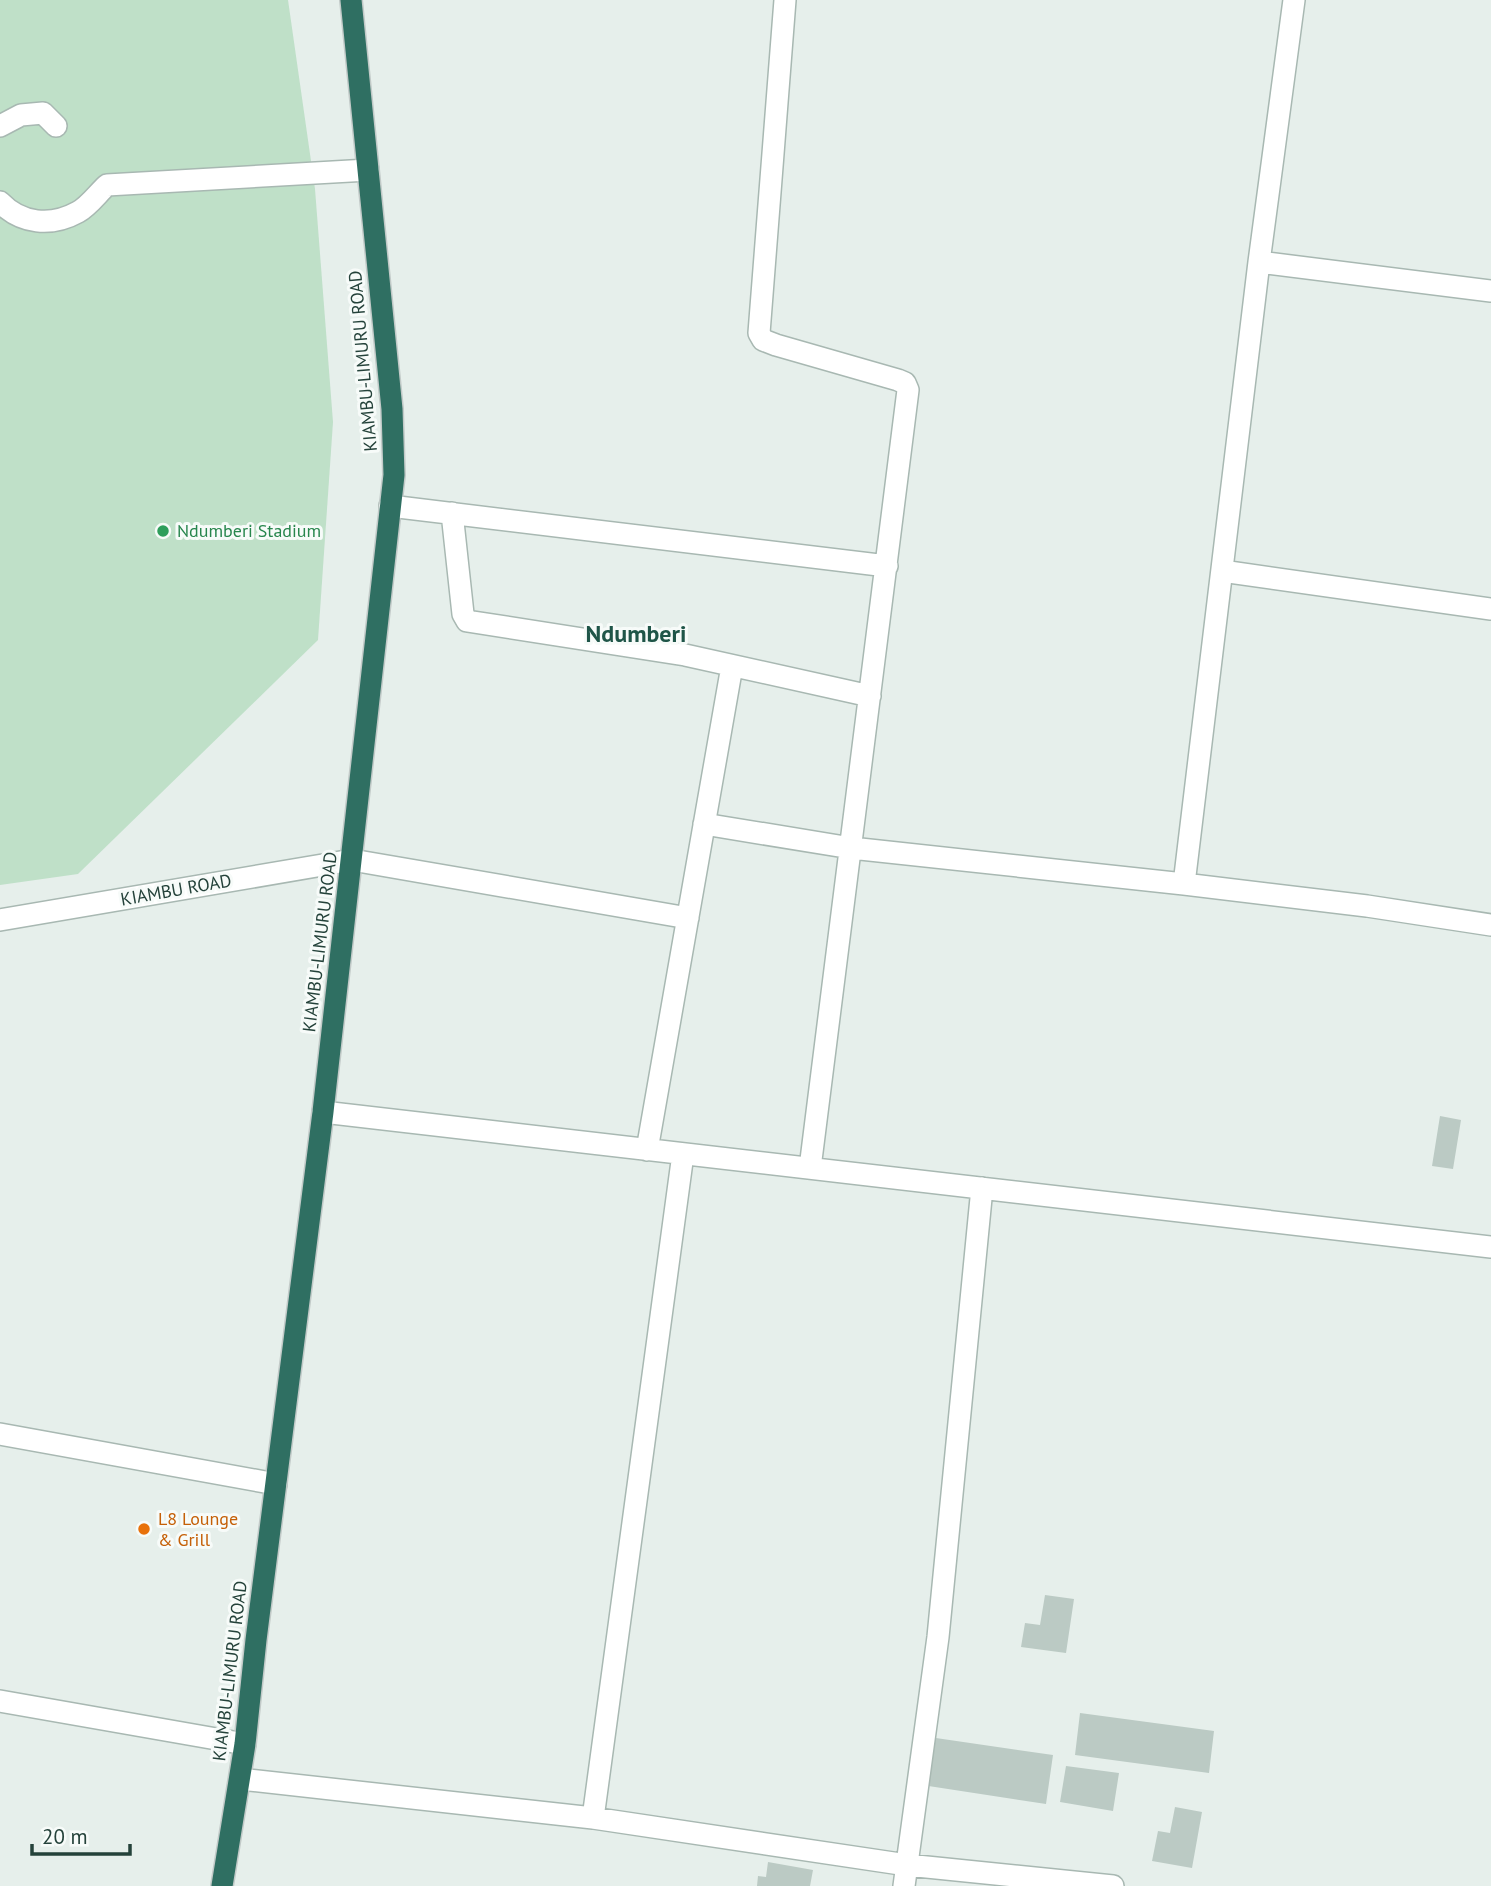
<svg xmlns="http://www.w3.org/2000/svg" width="1491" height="1886" viewBox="0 0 1491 1886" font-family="'PT Sans',sans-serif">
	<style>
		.green { fill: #bfe0c8 }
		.building { fill: #bbcac4 }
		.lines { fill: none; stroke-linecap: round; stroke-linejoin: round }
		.minor-casing { stroke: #a8b8b2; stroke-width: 24 }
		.highway-casing { stroke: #c2cac8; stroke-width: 24 }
		.minor { stroke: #fff; stroke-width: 21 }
		.highway { stroke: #2f6f62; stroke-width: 21 }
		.leisure-dot { fill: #2e9e5b; stroke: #f7fbf9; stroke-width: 2.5 }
		.food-dot { fill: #e8710a; stroke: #f7fbf9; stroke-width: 2.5 }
		.labels { text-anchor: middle; stroke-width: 6; stroke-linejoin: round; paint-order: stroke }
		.street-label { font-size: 18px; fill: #24423a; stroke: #f7fbf9 }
		.leisure-label { font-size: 18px; fill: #27864d; stroke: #f7fbf9; text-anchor: start }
		.food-label { font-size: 18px; fill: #c56008; stroke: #f7fbf9; text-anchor: start }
		.district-label { font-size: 24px; font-weight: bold; fill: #1f5548; stroke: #f7fbf9 }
	</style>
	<rect width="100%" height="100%" fill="#e6efeb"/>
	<path class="green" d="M0 0H288L315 189 333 422 318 640 78 874 0 885Z"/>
	<path class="building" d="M1440 1116 1461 1120 1453 1169 1432 1166Z
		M1045 1595 1074 1599 1066 1653 1021 1647 1025 1623 1040 1625Z
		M1080 1713 1214 1731 1209 1773 1075 1755Z
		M929 1737 1053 1755 1046 1804 922 1785Z
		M1066 1766 1119 1773 1113 1811 1060 1802Z
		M1175 1807 1202 1812 1192 1868 1152 1861 1158 1831 1170 1833Z
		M768 1862 813 1870 810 1886H757L758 1876 766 1877Z"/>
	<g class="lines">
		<defs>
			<path id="minor" d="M785 0 759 333 763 340 776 345 898 380 905 383 908 390 810 1168
				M0 126 21 115 43 113 56 126
				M0 202C21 224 51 227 78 212 89 206 98 193 107 185L368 170
				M1259 262 1491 291
				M390 506 887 566
				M452 513 463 614 467 621 685 655 870 696
				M1222 571 1491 609
				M704 824 851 848 1184 884 1367 906 1491 925
				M1184 884 1259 262 1294 0
				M0 920 352 860 688 918
				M323 1112 1491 1247
				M647 1150 732 666
				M0 1434 276 1484
				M0 1701 245 1744
				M240 1779 593 1818 907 1865 1113 1886
				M593 1818 683 1154
				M904 1886 938 1637 982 1188"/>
			<path id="highway" d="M222 1886 245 1744 256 1640 323 1112 394 475 392 409 351 0"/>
		</defs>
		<use href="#minor" class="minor-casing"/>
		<use href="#highway" class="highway-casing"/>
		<use href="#minor" class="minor"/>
		<use href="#highway" class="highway"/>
	</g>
	<circle class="leisure-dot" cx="163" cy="531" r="7"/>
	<circle class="food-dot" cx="144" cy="1529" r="7"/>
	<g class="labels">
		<g class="street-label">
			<text transform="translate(363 361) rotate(-95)" y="6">KIAMBU-LIMURU ROAD</text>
			<text transform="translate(176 890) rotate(-10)" y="6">KIAMBU ROAD</text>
			<text transform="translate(320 942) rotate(-83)" y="6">KIAMBU-LIMURU ROAD</text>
			<text transform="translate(230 1671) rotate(-83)" y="6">KIAMBU-LIMURU ROAD</text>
		</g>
		<g class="leisure-label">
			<text x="177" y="537">Ndumberi Stadium</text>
		</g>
		<g class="food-label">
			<text x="158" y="1525">L8 Lounge<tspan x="158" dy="21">&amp; Grill</tspan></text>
		</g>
		<g class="district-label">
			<text x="636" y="642">Ndumberi</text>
		</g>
	</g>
	<path d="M32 1844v10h98v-10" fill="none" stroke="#24423a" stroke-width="3.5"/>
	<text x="42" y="1844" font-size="21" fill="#24423a" stroke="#f7fbf9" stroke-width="5" paint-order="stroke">20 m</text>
</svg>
